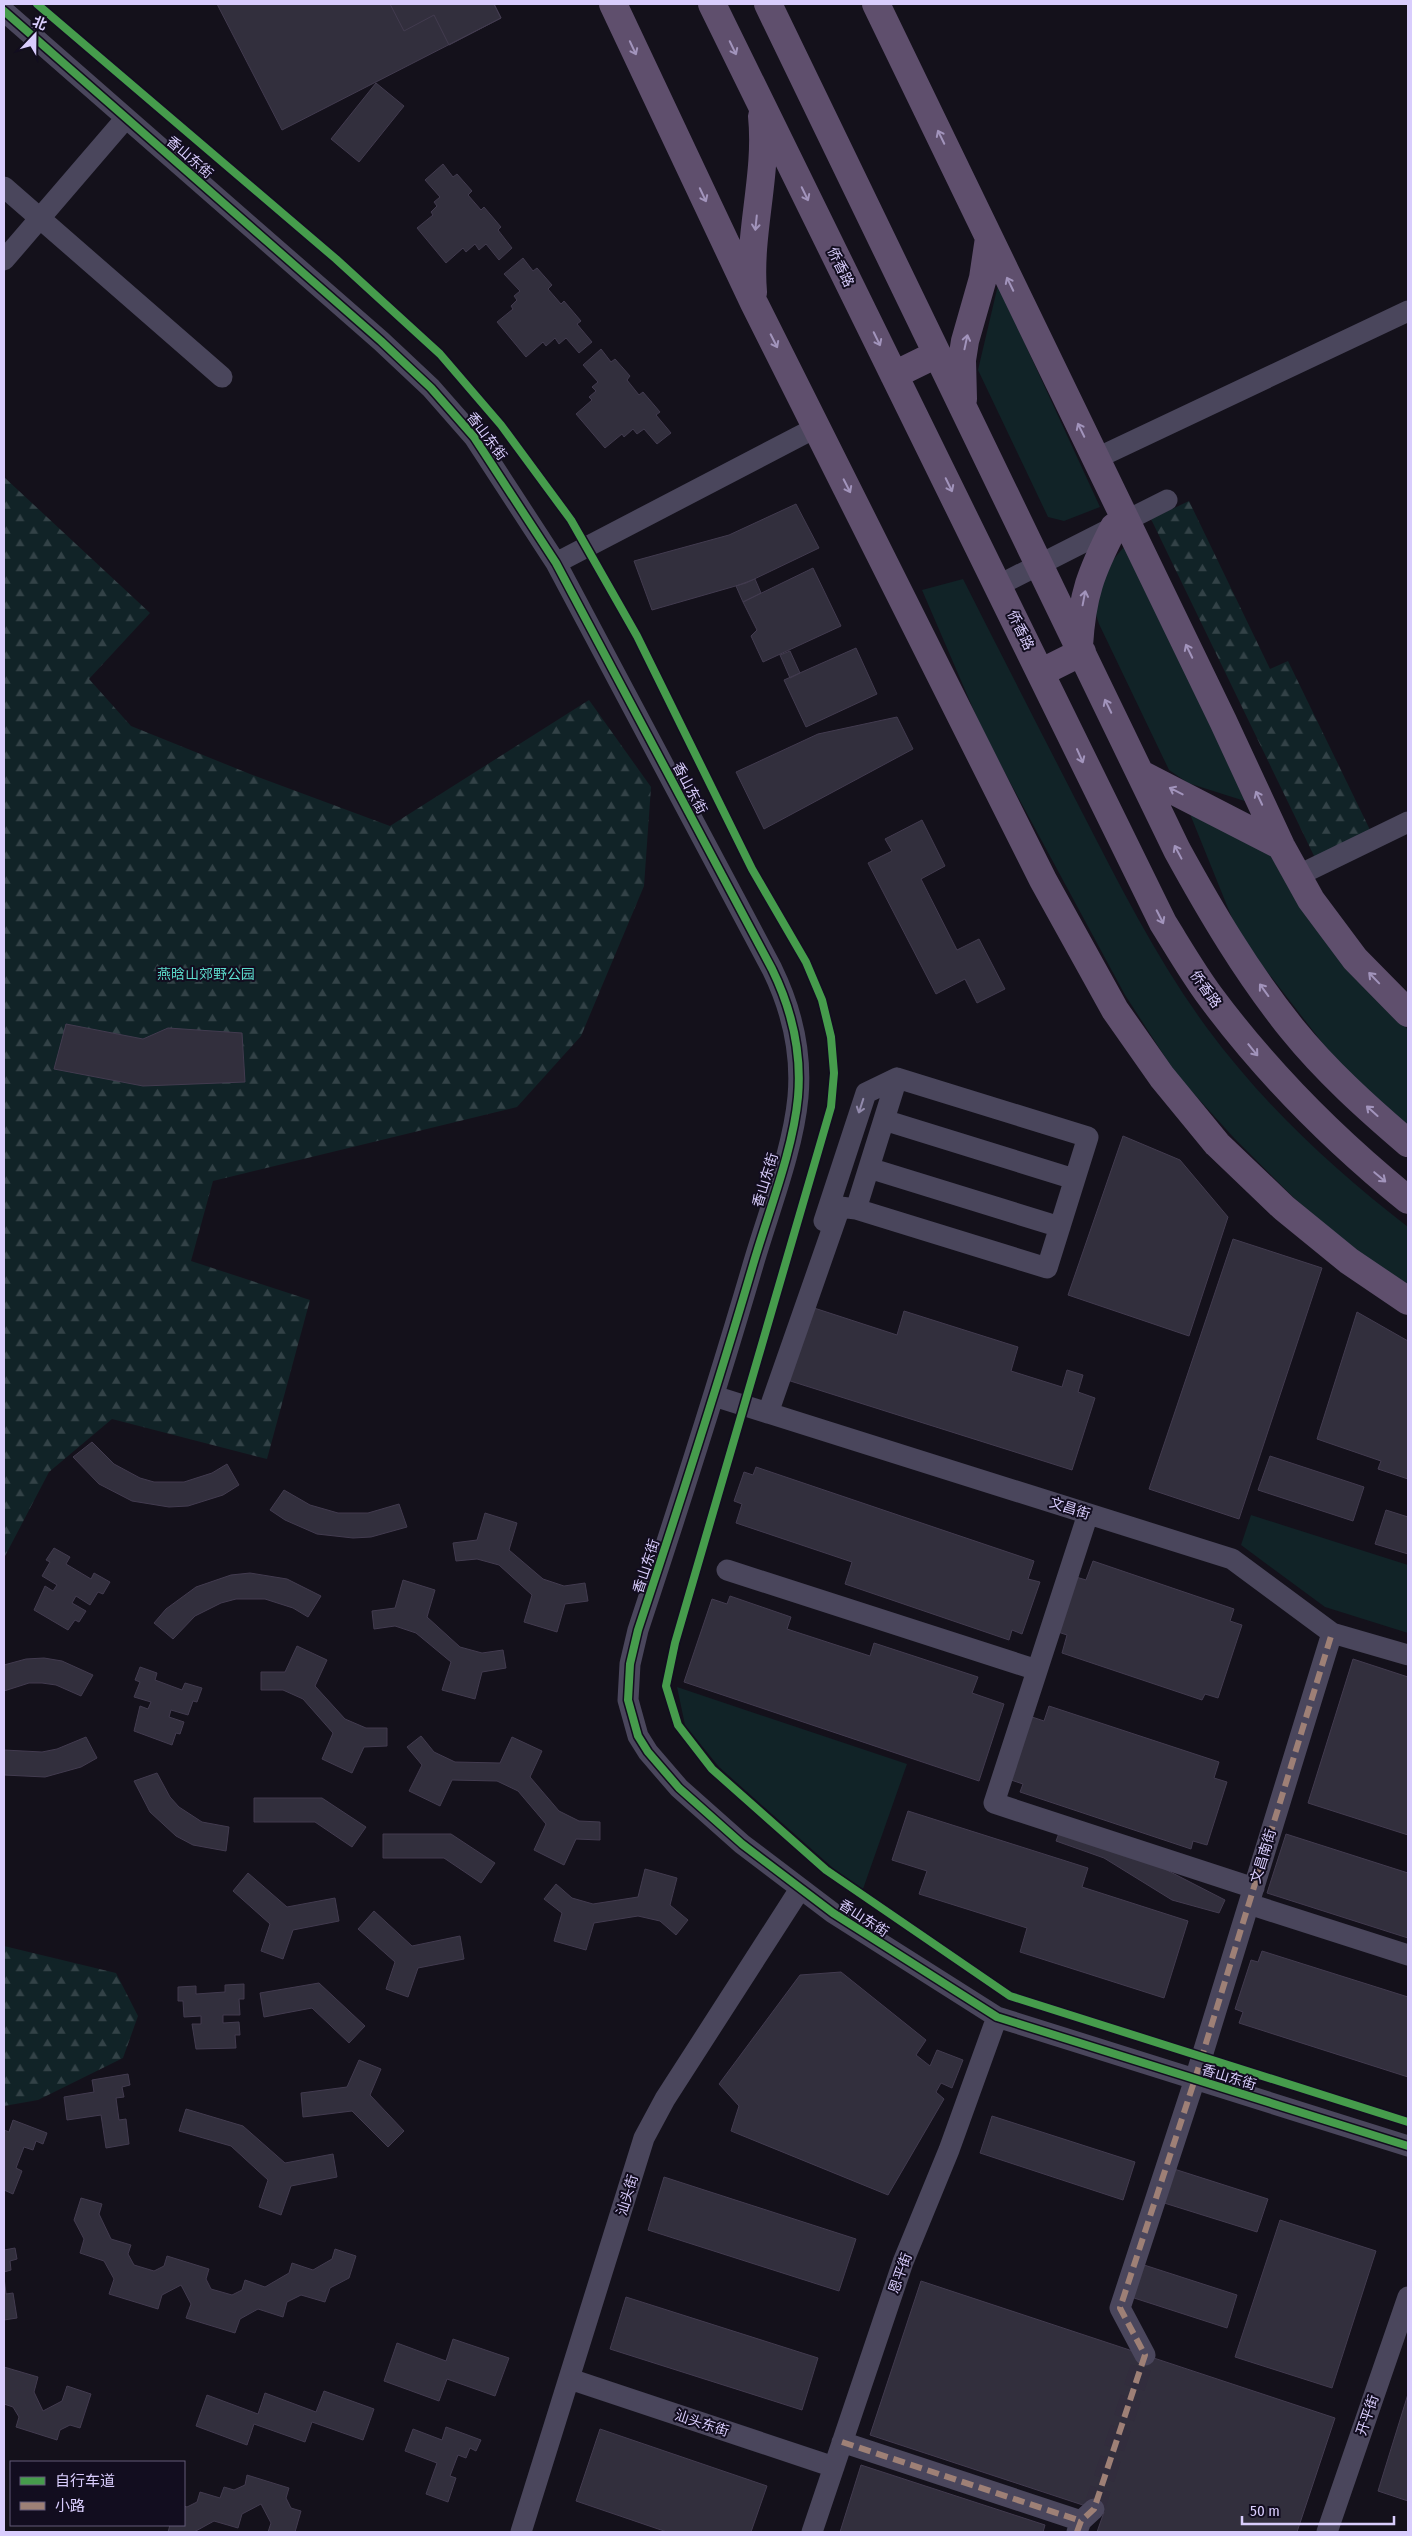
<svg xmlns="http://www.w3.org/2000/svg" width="1412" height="2536" viewBox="0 0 1412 2536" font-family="'Fira Sans Condensed','Noto Sans SC',sans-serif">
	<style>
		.grass { fill: #112327 }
		.forest { fill: url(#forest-firs) }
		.building { fill: #322f3d; stroke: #423b4f }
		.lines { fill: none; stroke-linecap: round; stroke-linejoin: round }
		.minor-tunnel { stroke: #322d3d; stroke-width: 21; stroke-dasharray: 21 11; stroke-linecap: butt }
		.minor { stroke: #4a465c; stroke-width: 21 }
		.major { stroke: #5f4f6d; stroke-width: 28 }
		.quiet { stroke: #9e8076; stroke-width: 6; stroke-dasharray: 12 6; stroke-linecap: butt }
		.cycleway-casing { stroke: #120d1f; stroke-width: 11 }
		.cycleway { stroke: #469c4c; stroke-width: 8 }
		.oneway { stroke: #a294bc }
		.oneway2 { stroke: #928aac }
		.labels { text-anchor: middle; stroke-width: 4; stroke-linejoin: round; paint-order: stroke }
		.street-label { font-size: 14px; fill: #d9cdfd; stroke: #120d1f }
		.park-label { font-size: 14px; fill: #5bdacb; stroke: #120d1f }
	</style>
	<defs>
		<pattern id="forest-firs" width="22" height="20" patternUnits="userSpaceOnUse" patternTransform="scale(1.25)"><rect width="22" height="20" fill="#112327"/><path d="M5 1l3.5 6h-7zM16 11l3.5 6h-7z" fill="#334247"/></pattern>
	</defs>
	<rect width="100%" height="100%" fill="#14111b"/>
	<path class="grass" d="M998 285 1100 507 1064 521 1048 517 978 370Z
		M1124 547 1251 803 1188 783 1169 770 1099 624C1097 618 1094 611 1095 604 1095 584 1111 561 1124 547Z
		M963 579C1003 658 1043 736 1083 814 1121 888 1158 961 1207 1028 1264 1105 1333 1169 1408 1227V1287L1371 1264 1294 1198 1234 1138 1176 1074 1125 995 984 734 922 590Z
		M1190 814 1278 855 1408 1030V1127L1358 1083 1324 1045 1262 965 1234 923Z
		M1251 1515 1408 1565V1633L1325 1607 1241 1545Z
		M677 1687 907 1764 863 1889 834 1869 719 1767 685 1725Z"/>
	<path class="forest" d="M4 477 150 613 89 679 131 726 250 774 390 826 589 700 651 787 644 886 581 1036 517 1107 213 1181 191 1261 310 1300 267 1459 112 1419 49 1472 4 1558Z
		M1189 501 1270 669 1288 661 1372 834 1316 860 1151 519Z
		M4 1946 116 1973 138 2016 123 2058 38 2100 4 2106Z"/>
	<path class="building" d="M217 4H494L501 18 282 130Z
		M390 4H494L501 18 449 45 434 15 404 31Z
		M376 83 404 106 359 162 331 139Z
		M443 164 453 177 457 174 472 191 468 195 481 210 484 207 501 227 498 230 512 248 499 260 486 244 479 250 475 244 466 252 463 248 446 263 417 228 433 215 431 212 437 206 434 202 440 197 425 180Z
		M523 258 533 271 537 268 552 285 548 289 561 304 564 301 581 321 577 324 592 342 579 353 566 338 559 344 555 338 546 346 543 342 526 357 497 322 513 309 511 306 517 300 514 296 520 291 504 274Z
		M601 349 611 362 615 359 630 376 627 380 639 395 643 392 660 412 656 415 671 433 657 444 644 429 637 434 633 429 624 437 622 434 605 448 576 414 592 400 589 397 596 391 592 387 598 382 583 365Z
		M796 504 819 548 746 583 652 610 634 561 729 535Z
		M813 568 841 626 763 662 751 636 757 630 743 602Z
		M755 579 761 593 743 602 736 586Z
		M856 648 877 694 806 727 784 680Z
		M790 651 800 673 790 678 780 655Z
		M897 717 913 749 764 829 736 772 818 734Z
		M922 820 945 866 921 879 957 950 979 939 1005 989 977 1003 965 979 936 994 868 863 892 851 885 839Z
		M66 1024 143 1039 168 1028 242 1033 245 1082 143 1086 54 1069Z
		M1123 1136 1180 1160 1228 1217 1189 1336 1068 1295Z
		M1233 1239 1322 1268 1239 1519 1149 1489Z
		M808 1306 897 1335 904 1311 1018 1347 1011 1371 1062 1387 1067 1370 1083 1375 1078 1392 1095 1398 1072 1470 784 1379Z
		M1357 1312 1408 1341V1479L1378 1469 1381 1461 1317 1439Z
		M92 1442 114 1464 140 1478 154 1482H184L212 1473 227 1464 239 1485 223 1495 188 1506 169 1507 132 1501 99 1484 73 1457Z
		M1270 1456 1364 1487 1353 1521 1258 1490Z
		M756 1467 1034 1561 1028 1579 1040 1582 1022 1634 1012 1630 1009 1640 845 1584 852 1562 736 1523 742 1504 734 1501 744 1472 753 1475Z
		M284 1490 310 1505 338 1513H368L399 1504 407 1527 371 1537 353 1538 317 1534 285 1520 270 1510Z
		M1386 1510 1408 1517V1554L1375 1544Z
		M485 1513 517 1523 509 1550 543 1579 564 1586 585 1583 588 1601 565 1604 557 1632 524 1622 532 1595 499 1565 477 1559 456 1561 453 1543 477 1540Z
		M54 1548 70 1557 66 1564 91 1579 94 1573 110 1582 103 1594 98 1592 90 1605 76 1596 72 1603 86 1611 79 1622 75 1620 68 1630 34 1610 45 1586 53 1591 57 1585 42 1576 50 1562 46 1560Z
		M1093 1561 1234 1609 1230 1621 1242 1625 1218 1698 1205 1694 1202 1700 1062 1653 1067 1635 1058 1632 1076 1577 1086 1580Z
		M250 1573 287 1579 321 1596 308 1617 293 1608 265 1599H236L221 1603 195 1616 173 1639 154 1623 166 1609 196 1587 231 1575Z
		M403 1580 435 1590 427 1617 460 1647 482 1653 503 1650 506 1668 482 1672 475 1699 442 1690 451 1662 416 1633 395 1626 374 1629 372 1611 395 1608Z
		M730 1596 791 1617 787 1629 870 1656 874 1643 978 1677 972 1693 1004 1704 979 1781 684 1682 712 1599 727 1604Z
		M297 1646 327 1660 315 1686 345 1719 366 1728H387V1746L364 1747 352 1773 322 1759 333 1733 303 1699 283 1690H261V1672H285Z
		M44 1658 62 1661 93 1675 81 1696 56 1685 42 1683H29L4 1691V1665L26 1659Z
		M1353 1659 1408 1677V1835L1308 1803Z
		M140 1667 157 1673 155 1680 182 1690 185 1683 202 1688 197 1702 193 1701 188 1715 171 1710 169 1717 184 1722 180 1734 176 1733 172 1745 134 1731 140 1706 148 1709 151 1702 134 1697 140 1682 135 1680Z
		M1049 1706 1219 1762 1214 1778 1227 1782 1207 1845 1193 1841 1191 1849 1020 1792 1023 1784 1008 1779 1029 1716 1044 1721Z
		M421 1736 434 1752 455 1762 500 1763 512 1737 542 1751 530 1777 559 1811 579 1821 600 1822V1840L576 1839 564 1865 534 1850 546 1824 518 1791 497 1781 452 1780 440 1806 409 1791 422 1765 407 1747Z
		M86 1737 97 1758 81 1767 45 1777 4 1775V1750L42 1752 57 1749Z
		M157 1773 170 1797 179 1807 202 1822 229 1827 226 1851 193 1845 176 1836 150 1812 134 1781Z
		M254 1798H322L366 1827 352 1847 315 1822H254Z
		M908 1811 1088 1868 1082 1887 1188 1921 1164 1998 1020 1952 1027 1928 919 1894 927 1871 892 1860Z
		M1059 1833 1151 1862 1225 1900 1219 1913 1172 1900 1104 1858 1056 1841Z
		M383 1834H451L495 1863 481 1883 444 1858H383Z
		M1286 1834 1408 1873V1938L1267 1893Z
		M645 1869 677 1878 670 1905 688 1920 676 1935 660 1921 638 1916 594 1923 586 1950 554 1941 562 1913 544 1899 556 1884 572 1898 593 1904 638 1897Z
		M248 1873 287 1907 335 1898 339 1921 293 1930 283 1959 261 1951 270 1924 233 1891Z
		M374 1911 412 1946 460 1936 464 1959 418 1968 408 1997 386 1989 395 1962 358 1929Z
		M1262 1951 1408 1997V2077L1239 2023 1243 2012 1235 2009 1251 1960 1258 1962Z
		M841 1972 926 2040 916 2055 930 2066 937 2050 963 2060 952 2088 941 2083 936 2092 944 2099 888 2195 731 2131 739 2106 719 2084 800 1975Z
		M319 1983 365 2026 349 2043 312 2008 264 2017 260 1993Z
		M244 1984V1999H239L240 2015H223V2023L239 2022 240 2035H235L236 2048 196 2049 192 2024H201V2016L184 2017 183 2001H178V1987L196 1986V1994L225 1992V1985Z
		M359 2060 381 2069 370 2095 404 2131 388 2147 352 2111 303 2117 301 2093 347 2087Z
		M128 2074 130 2085 122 2087 124 2097 116 2098 119 2120 126 2119 129 2144 106 2148 101 2115 67 2120 64 2097 94 2092 92 2080Z
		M186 2109 243 2126 285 2163 333 2154 337 2177 291 2186 281 2215 259 2207 268 2180 231 2146 179 2131Z
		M992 2116 1135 2162 1123 2200 980 2153Z
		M13 2120 47 2133 43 2144 36 2141 33 2150 24 2147 16 2168 22 2171 13 2194 4 2190V2130L9 2132Z
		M1171 2168 1268 2199 1257 2232 1161 2202Z
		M664 2177 856 2239 839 2291 648 2230Z
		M81 2198 102 2204 99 2214 111 2239 131 2245 128 2254 134 2265 154 2271 164 2266 167 2256 209 2269 206 2279 211 2289 232 2295 242 2290 245 2280 265 2287 289 2273 292 2263 313 2270 332 2259 335 2249 356 2256 349 2278 330 2288 325 2302 301 2295 287 2302 283 2317 258 2309 240 2319 235 2333 186 2318 191 2304 181 2285 162 2295 158 2309 109 2294 114 2279 104 2261 80 2253 84 2239 74 2220Z
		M1280 2220 1376 2251 1332 2388 1235 2357Z
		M15 2248 17 2259 10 2261 11 2270 4 2272V2250Z
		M1141 2264 1237 2295 1227 2328 1131 2297Z
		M4 2277 6 2294 13 2293 17 2318 4 2320Z
		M921 2281 1335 2418 1297 2532H1097L1104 2512 870 2435Z
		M626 2297 818 2358 802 2410 610 2349Z
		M453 2339 509 2358 495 2396 447 2379 439 2401 384 2381 397 2343 446 2361Z
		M4 2367 38 2377 34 2392 43 2411 62 2401 67 2386 91 2394 80 2428 70 2425 60 2430 57 2440 16 2427 19 2417 13 2407 4 2404Z
		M324 2391 374 2409 363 2440 312 2422 305 2442 254 2424 247 2445 196 2426 207 2395 258 2414 265 2393 316 2412Z
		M1408 2394V2501L1378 2491Z
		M446 2427 481 2440 476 2451 470 2448 466 2458 458 2455 450 2476 456 2478 448 2502 426 2494 437 2463 405 2451 413 2429 442 2440Z
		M600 2429 767 2486 751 2532H667L576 2501Z
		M861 2465 1045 2525 1043 2532H840Z
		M247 2475 289 2488 286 2498 291 2508 301 2511 295 2532H268L271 2523 261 2504 242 2514 238 2528 214 2521 194 2532H168L170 2525H184V2506L187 2507 197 2502 200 2492 220 2498 224 2487 234 2490 245 2485Z"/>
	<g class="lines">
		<path class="minor-tunnel" d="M1094 2509 1145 2355"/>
		<path class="minor" d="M4 11 381 341 431 388 474 437 556 563 772 969C792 1010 802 1051 798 1097 793 1151 768 1213 753 1265 717 1388 678 1509 638 1630L630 1664 628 1700 638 1736 648 1752 679 1788 742 1844 833 1913 997 2017 1408 2146
			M4 187 222 377
			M4 260 126 118
			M1095 459 1408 311
			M556 563 817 427
			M999 585 1167 500
			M1297 876 1408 822
			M884 1120 1074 1179
			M869 1168 1060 1227
			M824 1221 866 1093 897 1078
			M714 1396 1232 1559 1332 1633 1408 1655
			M768 1413 840 1207 856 1209 1047 1268 1088 1137 897 1078 856 1209
			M1088 1514 994 1803 1254 1888
			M727 1570 1037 1670
			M1249 1904 1408 1955
			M1145 2355 1120 2308 1195 2079 1332 1633
			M570 2379 834 2467
			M842 2442 1081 2521
			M521 2532 644 2138 665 2099 800 1889
			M812 2532 903 2262 949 2150 997 2017
			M1077 2532 1081 2521 1094 2509
			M1327 2532 1408 2297"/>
		<path class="major" d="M613 4 754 303 1043 880 1115 1010 1162 1077 1217 1144 1284 1208 1349 1261 1408 1301
			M712 4 1163 923C1178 947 1193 973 1210 996 1267 1073 1334 1140 1408 1200
			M768 4 1177 850C1211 912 1247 973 1292 1029 1326 1071 1367 1108 1408 1143
			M876 4 1223 721 1281 846 1311 900 1355 959 1408 1013
			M753 292C748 233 768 175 762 116
			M894 375 937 354
			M963 399 962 360 965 341 983 278 989 238
			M1079 646C1082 595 1091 572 1114 527
			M1042 672 1082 652
			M1141 774 1281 846"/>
		<path class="quiet" d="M842 2442 1081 2521
			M1077 2532 1081 2521 1094 2509 1145 2355 1120 2308 1195 2079 1332 1633"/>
		<defs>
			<path id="cycleway" d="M37 4 336 259 440 354 501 425 571 520 637 636 752 869 806 962 822 1000 831 1037 834 1073 831 1107 675 1643 666 1686 678 1725 712 1769 826 1870 1010 1996 1408 2122
				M4 11 381 341 431 388 474 437 556 563 772 969C792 1010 802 1051 798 1097 793 1151 768 1213 753 1265 717 1388 678 1509 638 1630L630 1664 628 1700 638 1736 648 1752 679 1788 742 1844 833 1913 997 2017 1408 2146"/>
		</defs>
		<use href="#cycleway" class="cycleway-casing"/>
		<use href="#cycleway" class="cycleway"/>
	</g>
	<defs><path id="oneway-shaft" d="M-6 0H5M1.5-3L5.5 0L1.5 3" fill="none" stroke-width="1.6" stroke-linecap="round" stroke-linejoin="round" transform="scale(1.25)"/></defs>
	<g class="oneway">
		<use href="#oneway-shaft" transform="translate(633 48) rotate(65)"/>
		<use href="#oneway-shaft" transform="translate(733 48) rotate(64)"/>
		<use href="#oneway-shaft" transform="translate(941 137) rotate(-116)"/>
		<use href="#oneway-shaft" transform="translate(805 194) rotate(64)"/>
		<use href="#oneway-shaft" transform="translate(703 195) rotate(65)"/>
		<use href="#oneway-shaft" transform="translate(756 223) rotate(96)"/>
		<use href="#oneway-shaft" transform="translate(1010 284) rotate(-116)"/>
		<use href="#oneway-shaft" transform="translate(877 339) rotate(64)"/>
		<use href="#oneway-shaft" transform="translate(774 341) rotate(63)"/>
		<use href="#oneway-shaft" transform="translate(966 342) rotate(-78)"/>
		<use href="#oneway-shaft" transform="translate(1081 430) rotate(-116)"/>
		<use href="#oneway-shaft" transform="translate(949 485) rotate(64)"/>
		<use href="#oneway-shaft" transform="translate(847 486) rotate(63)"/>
		<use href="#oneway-shaft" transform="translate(1084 598) rotate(-79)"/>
		<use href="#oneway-shaft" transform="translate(1189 651) rotate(-116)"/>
		<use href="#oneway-shaft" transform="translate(1108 706) rotate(-116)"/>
		<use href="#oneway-shaft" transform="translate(1080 756) rotate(66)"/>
		<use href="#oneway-shaft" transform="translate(1176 791) rotate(-153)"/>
		<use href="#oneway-shaft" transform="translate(1259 798) rotate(-115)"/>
		<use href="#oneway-shaft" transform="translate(1178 852) rotate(-118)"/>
		<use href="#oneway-shaft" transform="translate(1160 917) rotate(63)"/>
		<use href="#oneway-shaft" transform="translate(1374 978) rotate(-134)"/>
		<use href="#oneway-shaft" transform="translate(1264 990) rotate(-126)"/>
		<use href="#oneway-shaft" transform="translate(1253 1050) rotate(51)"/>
		<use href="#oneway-shaft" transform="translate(1372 1111) rotate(-138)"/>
		<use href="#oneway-shaft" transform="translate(1380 1177) rotate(40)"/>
	</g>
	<use class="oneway2" href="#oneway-shaft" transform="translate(861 1106) rotate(108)"/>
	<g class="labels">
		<g class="street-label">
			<text transform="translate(190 157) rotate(41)" y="5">香山东街</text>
			<text transform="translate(841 267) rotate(64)" y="5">侨香路</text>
			<text transform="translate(487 436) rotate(53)" y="5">香山东街</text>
			<text transform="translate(1021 630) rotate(64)" y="5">侨香路</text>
			<text transform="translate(690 788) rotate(62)" y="5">香山东街</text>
			<text transform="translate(1206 989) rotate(55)" y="5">侨香路</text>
			<text transform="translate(765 1180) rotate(-73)" y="5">香山东街</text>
			<text transform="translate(1070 1508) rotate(18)" y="5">文昌街</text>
			<text transform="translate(646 1566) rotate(-72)" y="5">香山东街</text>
			<text transform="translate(1263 1856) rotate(-73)" y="5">文昌南街</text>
			<text transform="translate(864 1918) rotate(33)" y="5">香山东街</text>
			<text transform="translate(1229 2077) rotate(17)" y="5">香山东街</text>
			<text transform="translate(627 2195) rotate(-73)" y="5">汕头街</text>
			<text transform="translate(900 2273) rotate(-70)" y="5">恩平街</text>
			<text transform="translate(1367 2415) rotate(-71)" y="5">开平街</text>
			<text transform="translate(702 2423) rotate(18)" y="5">汕头东街</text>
		</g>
		<g class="park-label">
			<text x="206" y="979">燕晗山郊野公园</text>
		</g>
	</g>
	<rect width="1412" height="2536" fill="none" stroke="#d9cdfd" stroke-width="10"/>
	<rect x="10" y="2461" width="175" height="65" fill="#120d1f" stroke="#625a78"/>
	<rect x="20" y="2477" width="25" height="8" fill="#469c4c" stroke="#625a78"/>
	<text x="55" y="2486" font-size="15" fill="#d9cdfd">自行车道</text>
	<rect x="20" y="2502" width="25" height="8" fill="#9e8076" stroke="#625a78"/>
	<text x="55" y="2511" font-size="15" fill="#d9cdfd">小路</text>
	<g transform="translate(35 35) rotate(22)" stroke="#120d1f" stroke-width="4" paint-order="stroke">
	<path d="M0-4L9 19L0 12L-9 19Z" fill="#d9cdfd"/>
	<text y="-8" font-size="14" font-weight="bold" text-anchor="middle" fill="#d9cdfd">北</text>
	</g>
	<path d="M1242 2516v8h152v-8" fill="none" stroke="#d9cdfd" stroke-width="2.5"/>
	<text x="1250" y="2516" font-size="15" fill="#d9cdfd" stroke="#120d1f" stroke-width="4" paint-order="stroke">50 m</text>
</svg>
